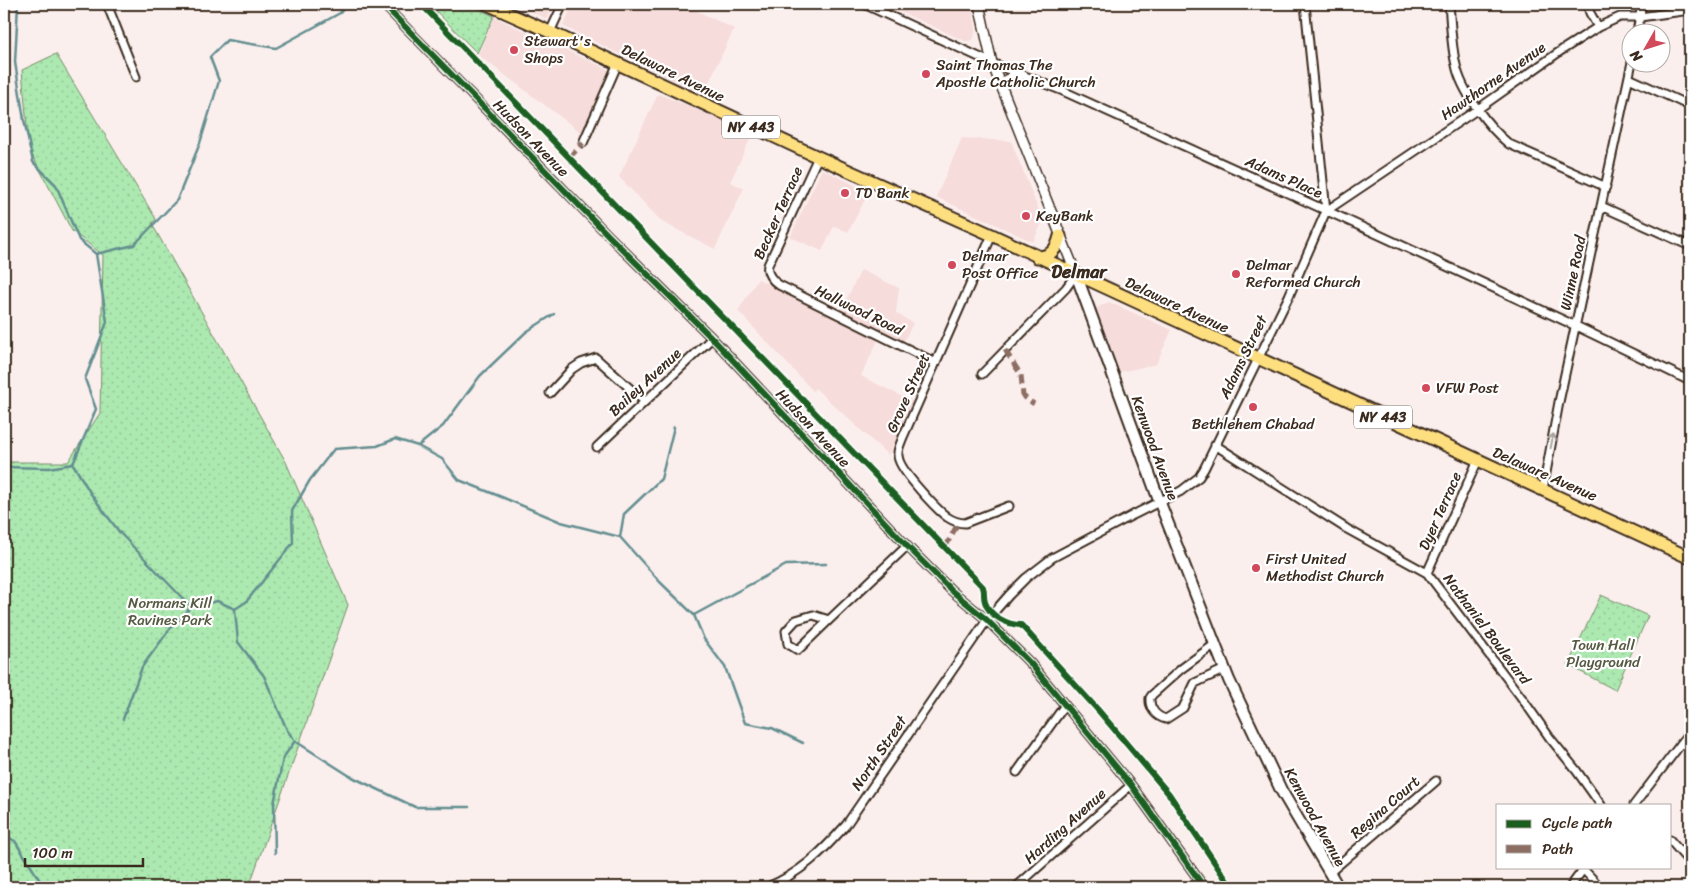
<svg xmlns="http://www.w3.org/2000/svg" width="1694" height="891" viewBox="0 0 1694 891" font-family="Sriracha,sans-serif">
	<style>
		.built { fill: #f6dcda }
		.park { fill: url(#park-dots); stroke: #748a67 }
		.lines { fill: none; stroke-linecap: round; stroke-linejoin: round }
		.stream { stroke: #648e8f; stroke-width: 2.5 }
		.minor-casing { stroke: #3b2a1e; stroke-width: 11 }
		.tertiary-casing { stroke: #3b2a1e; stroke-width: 12 }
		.secondary-casing { stroke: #3b2a1e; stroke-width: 14 }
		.primary-casing { stroke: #3b2a1e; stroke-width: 15 }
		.minor { stroke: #fff; stroke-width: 7 }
		.tertiary { stroke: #fff; stroke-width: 9 }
		.secondary { stroke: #fff; stroke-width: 10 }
		.primary { stroke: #fedf80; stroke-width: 11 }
		.quiet { stroke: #8d6e63; stroke-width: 5; stroke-dasharray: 10 5; stroke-linecap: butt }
		.cycleway-casing { stroke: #fff; stroke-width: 9 }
		.cycleway { stroke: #1b5e20; stroke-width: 6 }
		.oneway { stroke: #a79f9a }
		.poi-dot { fill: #d1495b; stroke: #fff; stroke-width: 2 }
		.labels { text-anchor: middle; stroke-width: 4.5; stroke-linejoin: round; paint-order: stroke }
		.shield { fill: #fff; stroke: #766a62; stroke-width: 1 }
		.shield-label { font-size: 14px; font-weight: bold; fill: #3b2a1e }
		.poi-label { font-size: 15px; fill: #3b2a1e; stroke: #fff; text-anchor: start }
		.street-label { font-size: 15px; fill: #3b2a1e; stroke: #fff }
		.park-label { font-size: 15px; fill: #575a42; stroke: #fff }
		.quarter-label { font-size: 18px; font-weight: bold; fill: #3b2a1e; stroke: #fff }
	</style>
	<defs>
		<pattern id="park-dots" width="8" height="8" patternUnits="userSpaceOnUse" patternTransform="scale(1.25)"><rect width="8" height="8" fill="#ace9b0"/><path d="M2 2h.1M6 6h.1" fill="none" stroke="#95c897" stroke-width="1.8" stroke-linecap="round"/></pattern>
	</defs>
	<rect width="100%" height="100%" fill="#fbefee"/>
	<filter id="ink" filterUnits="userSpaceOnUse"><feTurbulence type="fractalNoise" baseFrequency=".02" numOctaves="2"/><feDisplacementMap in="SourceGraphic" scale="10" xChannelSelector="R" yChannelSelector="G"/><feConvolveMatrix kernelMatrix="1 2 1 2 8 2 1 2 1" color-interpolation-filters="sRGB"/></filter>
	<g filter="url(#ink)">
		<path class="built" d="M514 4H554L547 19Z
			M573 4H683L734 29 703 95 563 26Z
			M883 4H971L976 28 974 38 970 41H965Z
			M494 17 609 70 582 133 478 55Z
			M658 94 733 123 753 133 730 182 744 188 715 249 662 222 619 177Z
			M962 138 1011 141 1043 221 1033 242 936 197Z
			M822 169 869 192 848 232 834 226 822 251 790 237Z
			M861 270 899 288 896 313 913 323 904 341 841 311Z
			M758 279 878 340 861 376 913 402 888 455 815 388 813 391 738 311Z
			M1109 302 1172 330 1156 364 1120 372 1096 308Z"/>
		<path class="park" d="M429 4H467L494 16 477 53Z
			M56 54 156 219 152 224 286 462 348 605 249 887H4V462H68L100 413 103 255 72 231 29 149 22 70Z
			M1601 595 1648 616 1615 690 1568 665Z"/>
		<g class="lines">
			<path class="stream" d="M96 254 134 245 177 200 200 143 219 81 210 57 227 40 276 48 340 13 347 4
				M418 446 443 426 480 376 526 332 554 314
				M73 464 91 494 120 533 191 607 217 601 235 609 246 602 293 543 292 511 310 480 334 449 377 446 395 439 418 446 442 459 459 480 504 498 561 522 620 537 660 582 694 615 786 565 826 564
				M4 467 49 468 73 464 96 409 85 379 107 322 96 254 79 240 56 185 33 162 24 120 15 62 18 4
				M620 537 624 514 661 479 674 427
				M235 610 238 642 264 676 287 730 295 741 350 776 415 807H469
				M694 615 704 639 725 667 745 723 772 728 803 743
				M123 719 142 667 169 630 191 607
				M4 835 15 841 44 887
				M275 853 274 804 283 758 295 741"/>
			<defs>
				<path id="minor" d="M107 4 136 77
					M383 4 609 236 712 338 907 546 952 591 987 620 1031 664 1131 785 1204 887
					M864 4 992 63 1063 91 1336 215 1576 326 1690 381
					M1449 4C1451 24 1451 45 1456 65 1461 91 1489 128 1509 144L1606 187
					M1587 4 1590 13 1598 27
					M550 32 563 4
					M1637 32 1642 4
					M1629 78 1690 106
					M583 143 618 63
					M818 157 768 265C766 273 772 280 779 285L936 363
					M1601 206 1690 246
					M1326 211 1478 109 1562 50 1598 27 1620 17H1640L1690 10
					M992 235 903 437C900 445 896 452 899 460 903 473 936 509 947 517 953 521 958 523 965 523L1009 506
					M982 374 1066 288 1076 274
					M550 393 572 369 581 363 596 358 644 401
					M1215 445 1347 529 1427 573 1521 697 1550 738 1576 770 1601 805
					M597 447 712 338
					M1543 489 1559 402 1632 62
					M1427 573 1478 460
					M813 615 829 620 798 650 788 644 786 631 796 620Z
					M829 620 907 546
					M1215 644 1181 669 1152 695 1150 698C1149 708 1156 717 1166 719L1183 708 1195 683 1225 669
					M1017 772 1065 705
					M1634 805 1690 732
					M1670 840 1690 863
					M1583 869 1600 887
					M1329 873 1436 781
					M767 887C800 874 823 851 846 825L987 620 1009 595 1026 578 1052 558 1133 515 1181 491 1199 477 1204 469 1289 296 1326 211 1305 4
					M1016 887 1131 785
					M1570 887 1585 867"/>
				<path id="tertiary" d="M979 4 992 63 1076 274
					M1000 83 1012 77 1022 75"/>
				<path id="secondary" d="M1076 274 1160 503 1229 680 1281 790 1338 887"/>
				<path id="primary" d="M487 4 550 32 818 157 992 235 1690 558
					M1037 257C1051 257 1057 249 1060 236"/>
			</defs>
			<use href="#minor" class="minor-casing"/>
			<use href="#tertiary" class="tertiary-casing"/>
			<use href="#secondary" class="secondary-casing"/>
			<use href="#primary" class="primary-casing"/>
			<use href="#minor" class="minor"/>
			<use href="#tertiary" class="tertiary"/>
			<use href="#secondary" class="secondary"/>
			<use href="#primary" class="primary"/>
			<path class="quiet" d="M569 158 583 143
				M1005 350 1021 375 1023 396 1034 404
				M945 548 958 523"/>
			<defs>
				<path id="cycleway" d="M383 4 609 236 712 338 907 546 952 591 987 620 1031 664 1131 785 1204 887
					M421 4 983 587C985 592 983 597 985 602 989 616 1008 625 1021 625L1098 710 1169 794 1231 887"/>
			</defs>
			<use href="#cycleway" class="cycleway-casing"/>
			<use href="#cycleway" class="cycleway"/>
		</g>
		<defs><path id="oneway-shaft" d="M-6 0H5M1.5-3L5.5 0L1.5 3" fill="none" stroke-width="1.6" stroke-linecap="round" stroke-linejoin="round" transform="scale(1.25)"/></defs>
		<use class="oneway" href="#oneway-shaft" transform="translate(1552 441) rotate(-79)"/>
	</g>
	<g class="poi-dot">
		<circle cx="514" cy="50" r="5"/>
		<circle cx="926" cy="74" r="5"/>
		<circle cx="845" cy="193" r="5"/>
		<circle cx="1026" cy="216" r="5"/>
		<circle cx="952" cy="265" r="5"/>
		<circle cx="1236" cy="274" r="5"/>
		<circle cx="1426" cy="388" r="5"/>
		<circle cx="1253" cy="407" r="5"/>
		<circle cx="1256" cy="568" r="5"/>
	</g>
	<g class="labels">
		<g class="shield">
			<rect x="722" y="115.5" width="58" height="23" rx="4"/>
			<rect x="1354" y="405.5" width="58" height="23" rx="4"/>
		</g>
		<g class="shield-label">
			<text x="751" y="132">NY 443</text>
			<text x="1383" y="422">NY 443</text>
		</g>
		<g class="poi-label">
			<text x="524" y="46">Stewart's<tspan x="524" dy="17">Shops</tspan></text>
			<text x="936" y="70">Saint Thomas The<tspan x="936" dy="17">Apostle Catholic Church</tspan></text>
			<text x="855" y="198">TD Bank</text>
			<text x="1036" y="221">KeyBank</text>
			<text x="962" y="261">Delmar<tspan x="962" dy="17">Post Office</tspan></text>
			<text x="1246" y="270">Delmar<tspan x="1246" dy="17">Reformed Church</tspan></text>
			<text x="1436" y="393">VFW Post</text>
			<text x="1253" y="429" text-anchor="middle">Bethlehem Chabad</text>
			<text x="1266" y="564">First United<tspan x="1266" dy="17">Methodist Church</tspan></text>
		</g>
		<g class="street-label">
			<text transform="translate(673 73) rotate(26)" y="5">Delaware Avenue</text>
			<text transform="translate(1493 81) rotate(-35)" y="5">Hawthorne Avenue</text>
			<text transform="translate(531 138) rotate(46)" y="5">Hudson Avenue</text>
			<text transform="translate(1284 177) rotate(24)" y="5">Adams Place</text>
			<text transform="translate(778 213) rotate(-66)" y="5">Becker Terrace</text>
			<text transform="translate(1573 273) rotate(-78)" y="5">Winne Road</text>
			<text transform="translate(1177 305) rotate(25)" y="5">Delaware Avenue</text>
			<text transform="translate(859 310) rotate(26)" y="5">Hallwood Road</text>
			<text transform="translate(1243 357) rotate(-64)" y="5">Adams Street</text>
			<text transform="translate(645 382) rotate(-43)" y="5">Bailey Avenue</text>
			<text transform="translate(908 393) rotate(-66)" y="5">Grove Street</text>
			<text transform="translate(813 428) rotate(47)" y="5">Hudson Avenue</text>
			<text transform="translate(1155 448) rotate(70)" y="5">Kenwood Avenue</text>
			<text transform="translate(1545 474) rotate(24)" y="5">Delaware Avenue</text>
			<text transform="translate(1440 511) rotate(-66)" y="5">Dyer Terrace</text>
			<text transform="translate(1487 629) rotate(53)" y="5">Nathaniel Boulevard</text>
			<text transform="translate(879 753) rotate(-56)" y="5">North Street</text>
			<text transform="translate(1385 807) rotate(-41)" y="5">Regina Court</text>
			<text transform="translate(1315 817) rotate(61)" y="5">Kenwood Avenue</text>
			<text transform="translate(1065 826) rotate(-42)" y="5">Harding Avenue</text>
		</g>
		<g class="park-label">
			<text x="170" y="608">Normans Kill<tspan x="170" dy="17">Ravines Park</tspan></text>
			<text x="1603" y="650">Town Hall<tspan x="1603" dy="17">Playground</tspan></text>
		</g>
		<g class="quarter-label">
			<text x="1079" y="278">Delmar</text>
		</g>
	</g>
	<rect width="1694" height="891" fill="none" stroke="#fff" stroke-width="20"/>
	<rect x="10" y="10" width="1674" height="871" fill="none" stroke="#3b2a1e" stroke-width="2" filter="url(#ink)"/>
	<rect x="1496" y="804" width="175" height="65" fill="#ffffff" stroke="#b1aaa5"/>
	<rect x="1506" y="820" width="25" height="8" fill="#1b5e20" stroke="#b1aaa5"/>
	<text x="1542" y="828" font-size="15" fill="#3b2a1e">Cycle path</text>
	<rect x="1506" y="845" width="25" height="8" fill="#8d6e63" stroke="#b1aaa5"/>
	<text x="1542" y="854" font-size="15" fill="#3b2a1e">Path</text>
	<g transform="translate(1646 48) rotate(231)"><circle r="24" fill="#ffffff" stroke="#b1aaa5"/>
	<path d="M0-4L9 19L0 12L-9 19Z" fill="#d1495b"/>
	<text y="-8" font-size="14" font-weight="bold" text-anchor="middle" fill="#3b2a1e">N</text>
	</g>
	<path d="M25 858v8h118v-8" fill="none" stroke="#3b2a1e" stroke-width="2.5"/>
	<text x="32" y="858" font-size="15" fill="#3b2a1e" stroke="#ffffff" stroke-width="4" paint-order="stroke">100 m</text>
</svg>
